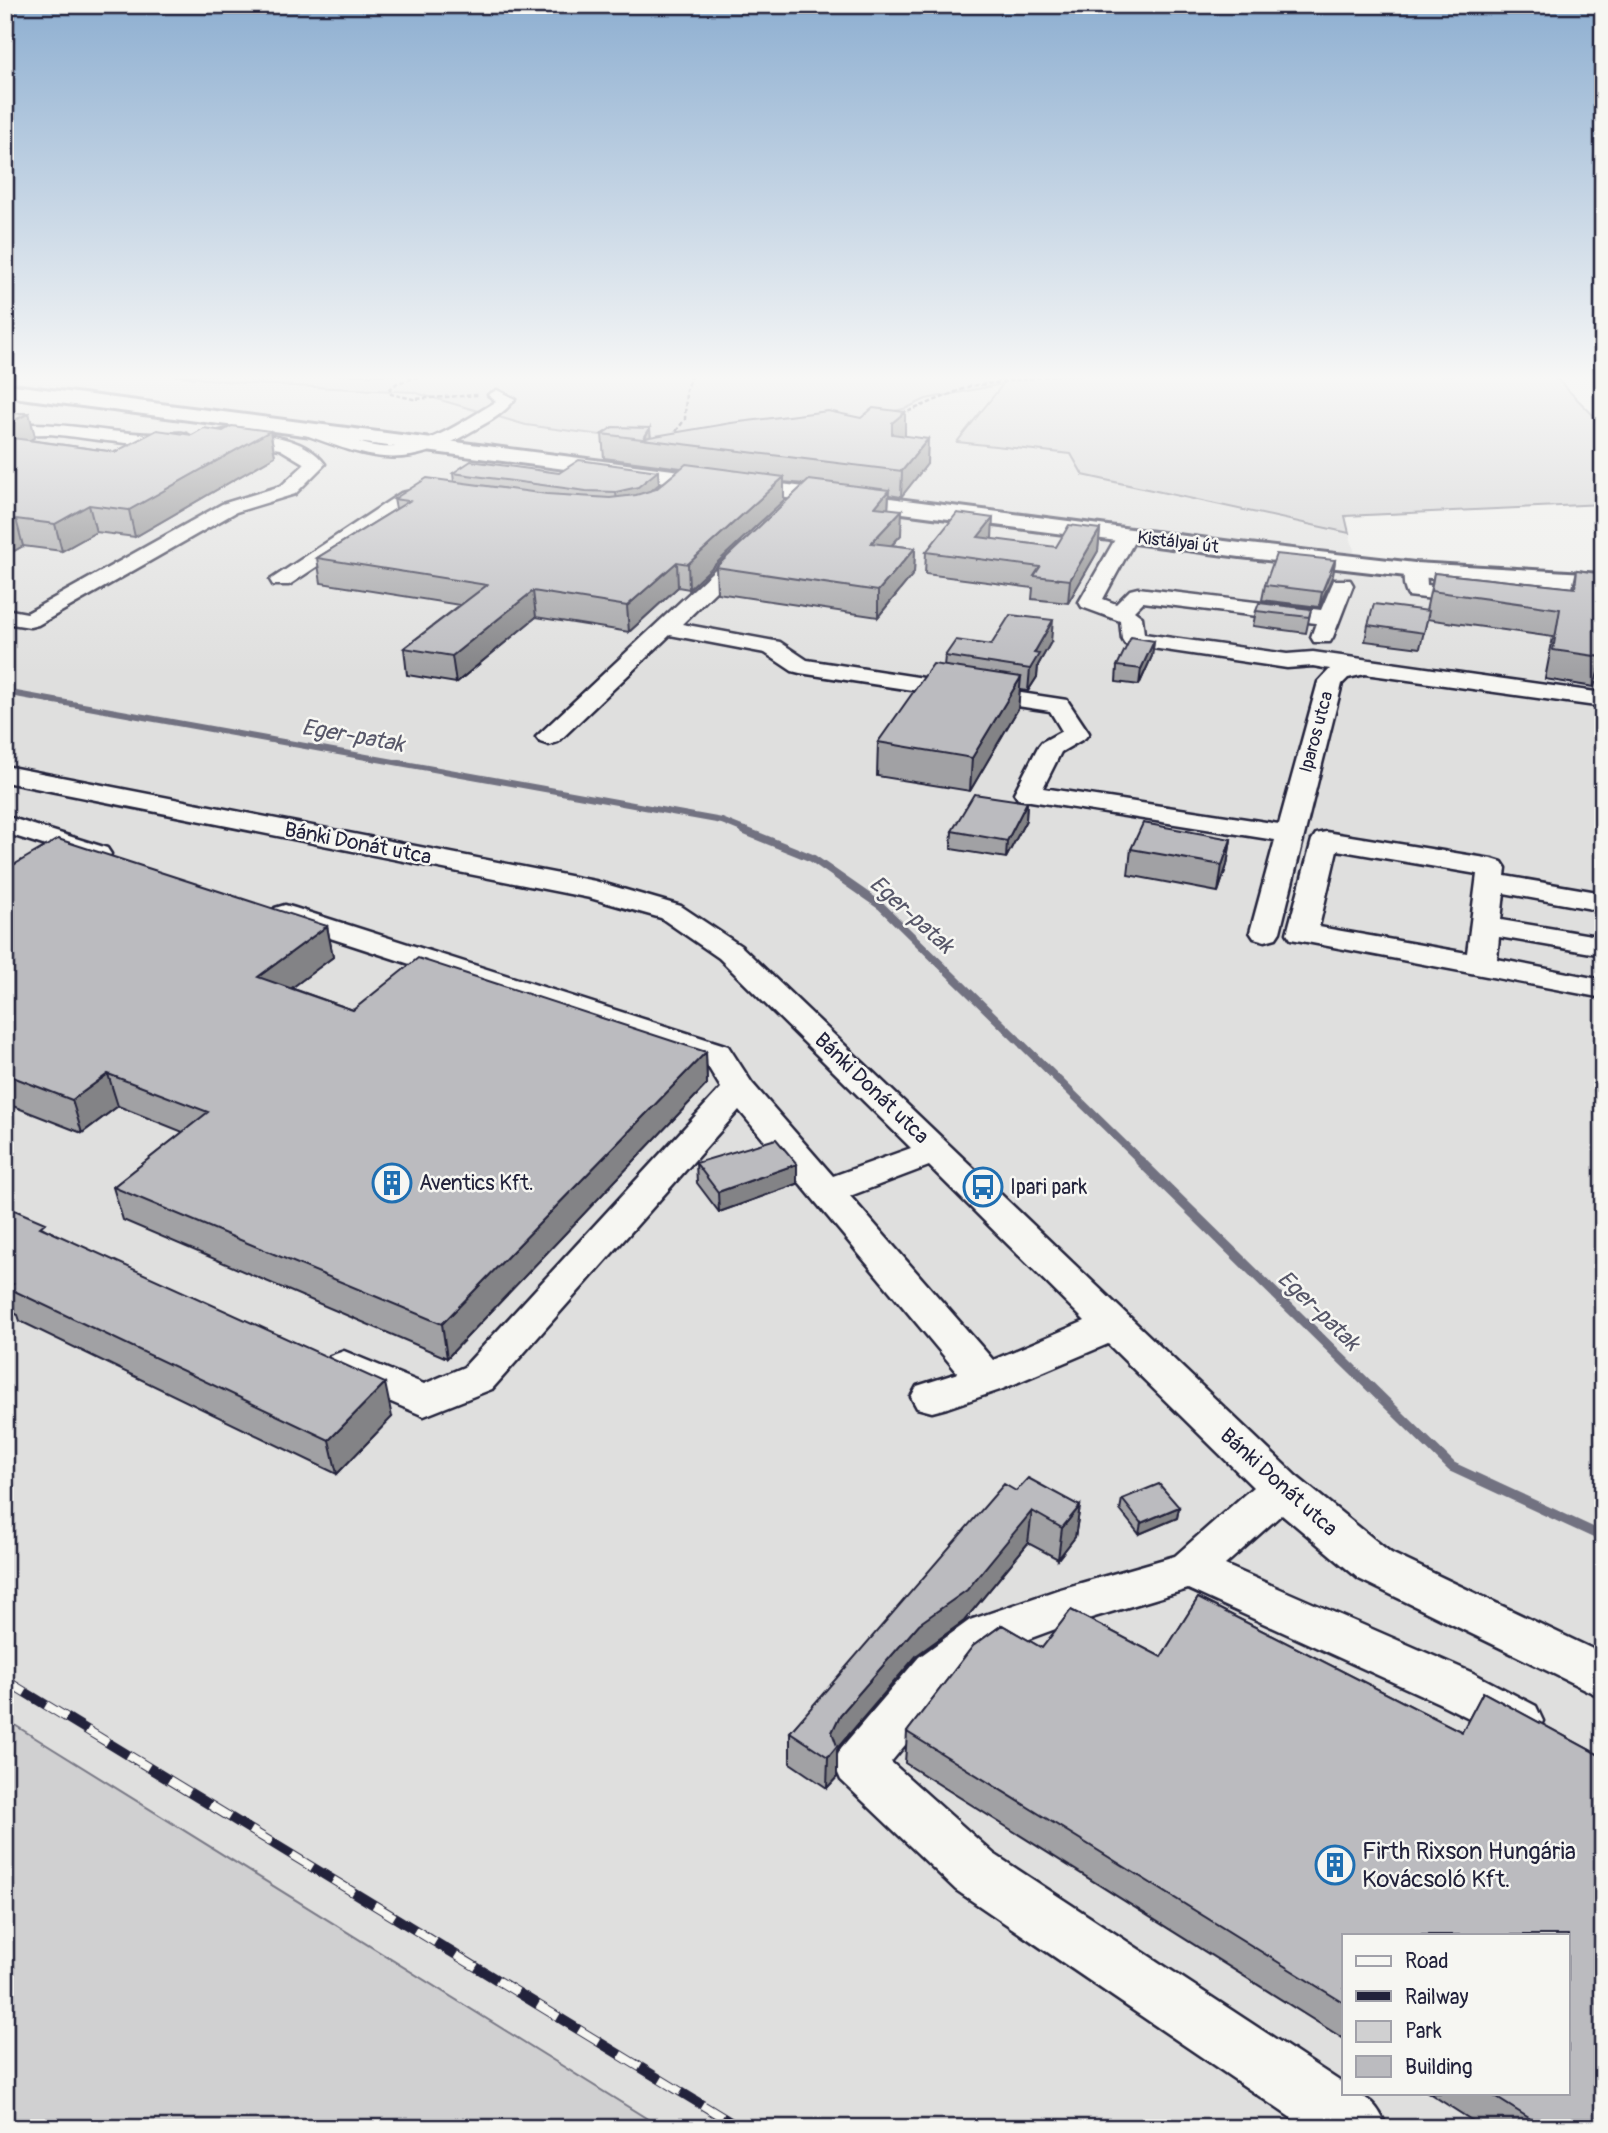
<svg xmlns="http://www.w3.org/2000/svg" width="1608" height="2133" viewBox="0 0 1608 2133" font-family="Pangolin,sans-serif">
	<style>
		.built { fill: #dfdfde; fill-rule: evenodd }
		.green { fill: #d0d0d1; stroke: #797986; stroke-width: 2 }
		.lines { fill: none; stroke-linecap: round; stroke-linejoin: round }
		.stream-far2 { stroke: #727281; stroke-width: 6 }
		.stream-far1 { stroke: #727281; stroke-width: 8 }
		.stream { stroke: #727281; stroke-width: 10 }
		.minor-casing { stroke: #22223b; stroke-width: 5 }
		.major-casing { stroke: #22223b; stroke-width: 6 }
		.path { stroke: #22223b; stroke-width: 2.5; stroke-dasharray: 4.5 2.5; stroke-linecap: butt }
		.minor { fill: #f6f6f2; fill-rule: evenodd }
		.major { fill: #f6f6f2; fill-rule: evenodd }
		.rail-casing { stroke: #22223b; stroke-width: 10 }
		.rail { stroke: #f6f6f2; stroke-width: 8; stroke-dasharray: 24; stroke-linecap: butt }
		.wall { fill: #a1a1a4; stroke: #22223b; stroke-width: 2 }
		.shaded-wall { fill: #838386; stroke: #22223b; stroke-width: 2 }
		.building { fill: #bbbbbf; stroke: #22223b; stroke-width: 2 }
		.labels { text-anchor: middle; stroke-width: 5; stroke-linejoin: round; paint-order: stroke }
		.far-street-label { font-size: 18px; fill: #22223b; stroke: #f6f6f2 }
		.street-label { font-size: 21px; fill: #22223b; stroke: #f6f6f2 }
		.poi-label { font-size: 21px; fill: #22223b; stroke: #f6f6f2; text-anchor: start }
		.water-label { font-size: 23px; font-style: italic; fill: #575769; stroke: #f6f6f2 }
		.near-poi-label { font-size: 24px; fill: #22223b; stroke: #f6f6f2; text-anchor: start }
	</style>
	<rect width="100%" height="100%" fill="#eeeeeb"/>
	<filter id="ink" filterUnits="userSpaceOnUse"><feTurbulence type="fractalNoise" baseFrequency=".0143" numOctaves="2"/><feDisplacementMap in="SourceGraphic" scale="14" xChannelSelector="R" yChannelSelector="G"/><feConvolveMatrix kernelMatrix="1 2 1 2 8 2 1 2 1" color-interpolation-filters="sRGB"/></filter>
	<g filter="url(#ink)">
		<path class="built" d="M5 375H170L254 384 413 392 526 425 907 408 926 400 1004 384 957 442 1071 454 1083 475 1349 533 1356 557 1603 574V2128H662L5 1719ZM1344 1935H1568V2093H1344Z"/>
		<path class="green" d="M170 375H1553L1603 425V504L1345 516 1349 533 1083 475 1071 454 957 442 1003 384 926 399 907 408 813 431 691 447 526 425 413 392 254 384Z
			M5 1719 662 2128H5Z"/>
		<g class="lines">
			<path class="stream-far2" d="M5 692 722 821 749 832"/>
			<path class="stream-far1" d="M745 831 812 858 881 906 1142 1162"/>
			<path class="stream" d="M1140 1161 1452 1467 1603 1537"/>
			<defs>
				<path id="minor" d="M497 390 515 399C504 414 488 422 472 431 405 471 374 460 306 435L303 431 312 426C331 430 349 440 369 445 416 456 455 426 494 403L496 401 488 395Z
					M27 424C72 423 116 435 161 434 172 434 184 429 192 438 178 455 74 435 48 434 34 434 20 435 5 437V427Z
					M226 430C259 434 304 435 325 464L295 494 236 512 38 625 30 627 5 623V609L27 613 222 504 281 486 305 464 280 449 220 439 217 435 220 431Z
					M437 486 444 488 447 492 444 496 414 502 289 585H273L270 580 401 493Z
					M1127 530 1134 532 1137 536 1103 599 1116 604 1130 590 1138 588 1321 610 1334 580H1350L1353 585 1333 637 1330 642H1314L1311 637 1316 623 1143 602 1134 611 1142 617 1144 634 1287 654 1313 652 1603 693V707L1365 674 1348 678 1342 684 1280 932 1276 938 1265 941 1254 938 1250 932 1275 840 1018 799 1014 793 1038 747 1042 742 1062 731 1050 711 800 673 792 671 765 653 670 635 558 742 549 745 540 742 536 737 742 544H756L759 548 756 552 682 624 780 642 807 660 1067 700 1089 733 1085 738 1061 752 1043 788 1279 824 1318 682 1330 669 1313 666 1287 668 1125 644 1122 639 1120 621 1082 607 1079 602 1117 536 1120 532Z
					M1415 564 1423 565 1426 570 1427 585 1476 590 1484 592 1487 597 1484 602 1476 604 1408 596C1403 588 1402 573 1407 565Z
					M5 766 595 881 681 906 741 946 1296 1476 1391 1553 1603 1654V1698L1359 1579 1282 1514 1225 1565 1473 1673 1536 1706 1543 1721 1536 1736 1519 1743 1439 1703 1188 1589 1061 1627 1004 1648 953 1687 891 1762 994 1854 1344 2084V2093C1368 2093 1379 2107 1387 2128H1306L956 1890 841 1780 834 1764 841 1748 919 1657 970 1620 1057 1590 1175 1556 1253 1487 1108 1344 1000 1390 947 1408 932 1412 917 1408 911 1397 917 1386 958 1373 739 1110 492 1389 424 1416 330 1376 324 1366 330 1356 344 1351 424 1384 464 1367 721 1088 704 1060 275 920 270 914 275 908 285 905 295 908 728 1046 752 1083 833 1176 911 1148 719 958 661 918 590 898 5 782ZM929 1166 1085 1321 993 1360 850 1196Z
					M5 816 107 848 111 854 107 860 97 862 5 833Z
					M1326 832 1492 859 1502 862 1506 868 1505 876 1603 893V911L1504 893 1501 920 1603 937V955L1499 937 1497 959 1603 980V998L1291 939 1287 933 1312 840 1316 834ZM1337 850 1477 874 1467 953 1319 927Z"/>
				<path id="major" d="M5 384 1240 543 1415 563 1603 574V589L1415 577 1240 557 5 396Z"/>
			</defs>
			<use href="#minor" class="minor-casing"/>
			<use href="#major" class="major-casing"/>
			<path class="path" d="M425 375 397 383 390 389 391 394 413 399 478 395
				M902 414 970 386 1058 375
				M672 437 685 419 686 390 691 375"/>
			<use href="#minor" class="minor"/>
			<use href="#major" class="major"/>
			<defs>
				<path id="rail" d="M5 1680 740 2128"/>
			</defs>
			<use href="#rail" class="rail-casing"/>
			<use href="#rail" class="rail"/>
		</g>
		<path class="wall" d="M5 397 10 398 14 413H29L35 437 30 440 115 452 192 435 223 431H270L275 456 135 537 96 532 62 551 23 546 5 556Z
			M602 434 651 437 905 436 927 464 901 497 889 495 888 509 901 535 892 545 915 548 914 573 878 617 717 593 716 567 805 484 784 482V500L689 589 678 587 629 632 536 617 456 683 407 675 404 648 460 605 321 583 317 558 396 509 394 499 454 482 453 473H559L659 484 651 490 656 489 681 468 604 458Z
			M1100 529 1098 551 1068 603 1032 599 1033 588 925 574 926 552 1056 547Z
			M1335 560 1333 575 1319 607 1262 600 1265 585Z
			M1577 570 1603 574V670L1599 669 1594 687 1545 679 1553 637 1427 619 1420 648 1365 641 1368 625 1426 611 1434 573 1573 588Z
			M1311 609 1306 633 1253 626 1256 611Z
			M1154 641 1152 656 1139 685 1116 682 1117 666Z
			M1051 642 1038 665 1037 677 1028 691 1020 690 1018 709 970 791 877 776 878 742 944 666 945 656 991 645Z
			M1027 802 1026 820 1006 858 951 849 952 831Z
			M1231 839 1227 865 1218 892 1128 875 1131 849Z
			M5 870 327 926 333 957 291 988 353 1010 706 1052 707 1084 447 1358 123 1220 113 1187 183 1132 118 1106 82 1133 5 1103Z
			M696 1163 797 1164V1184L719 1212 697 1183Z
			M5 1206 47 1230 392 1417 337 1474 20 1321 18 1315 5 1309Z
			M1016 1491 1080 1506 1075 1537 1058 1559 1028 1543 964 1621 917 1655 839 1746 837 1750V1777L827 1788 790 1763V1732Z
			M1122 1499 1179 1507 1177 1518 1139 1534 1120 1510Z
			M1198 1598 1462 1732 1483 1692 1603 1757V2128H1484L1429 2093H1568V1935H1344V2039L905 1763 907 1732 973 1646 1002 1625 1042 1648 1071 1610 1161 1657Z"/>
		<path class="shaded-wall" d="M10 398 16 420 29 413 35 437 5 454V399Z
			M905 412V436L891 448 892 423Z
			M650 428 651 440 644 439Z
			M270 431 275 456 135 537 129 510Z
			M928 439 927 464 901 497 902 471Z
			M658 471 659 484 639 501 617 505 616 492Z
			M784 477V500L689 589 688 564Z
			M889 490 888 514 875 507Z
			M89 505 96 532 62 551 55 524Z
			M902 510 901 535 870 568 871 543Z
			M993 518 992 539 977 559 978 537Z
			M16 519 23 546 5 556V524Z
			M1100 529 1098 551 1068 603 1070 580Z
			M915 548 914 573 878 617V591Z
			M1335 560 1333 575 1319 607 1322 592Z
			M677 562 678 587 629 632 627 606Z
			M533 591 536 617 456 683 452 656Z
			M1053 620 1051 642 1038 665 1037 677 1028 691 1030 669 1034 653Z
			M1154 641 1152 656 1139 685 1141 669Z
			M1021 677 1018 709 970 791 972 758Z
			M1027 802 1026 820 1006 858 1007 841Z
			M1231 839 1227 865 1218 892 1222 865Z
			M327 926 333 957 265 1008 258 977Z
			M706 1052 707 1084 447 1358 442 1324Z
			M108 1074 118 1106 82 1133 72 1100Z
			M797 1164V1184L719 1212 718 1192Z
			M385 1383 392 1417 337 1474 329 1440Z
			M1080 1506 1075 1537 1058 1559 1062 1528Z
			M1179 1507 1177 1518 1139 1534 1141 1523Z
			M1032 1511 1028 1543 964 1621 917 1655 839 1746 837 1750V1777L827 1788 828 1757 832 1732 840 1715 919 1624Z"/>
		<path class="building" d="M873 408 905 412 892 423V434L928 439 902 471 602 434 613 427 650 428 644 438 731 423 828 411 861 418Z
			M29 413 5 425V414Z
			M232 426 270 431 129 510 89 505 55 524 16 519 5 524V437L115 452 157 430 192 435 204 428 223 431Z
			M579 460 658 471 638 487 616 492 586 491 453 473 471 461 559 473Z
			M686 464 784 477 688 564 677 562 627 606 533 591 452 656 404 648 487 585 317 558 409 501 394 499 427 478 547 494 610 498 636 495 656 489Z
			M809 480 889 490 875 507 902 510 871 543 915 548 878 591 716 567Z
			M957 513 993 518 978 537 1056 547 1069 525 1100 529 1070 580 1034 576 1040 567 926 552Z
			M1276 554 1335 560 1322 592 1265 585Z
			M1577 570 1603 574 1602 657 1553 650 1560 609 1431 591 1434 573 1575 588Z
			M1259 603 1311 609 1309 617 1256 611Z
			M1374 604 1429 611 1424 633 1368 625Z
			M1010 615 1053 620 1034 653 1039 654 1030 669 945 656 956 640 991 645Z
			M1131 637 1154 641 1141 669 1117 666Z
			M933 664 1021 677 972 758 878 742Z
			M974 794 1027 802 1007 841 952 831Z
			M1143 823 1231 839 1222 865 1131 849Z
			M58 839 327 926 258 977 353 1010 418 958 706 1052 442 1324 113 1187 208 1112 108 1074 72 1100 5 1074V870Z
			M776 1139 797 1164 718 1192 696 1163Z
			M5 1206 45 1223 40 1227 385 1383 329 1440 8 1288 13 1284 5 1281Z
			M1028 1478 1080 1506 1062 1528 1032 1511 967 1590 919 1624 840 1715 832 1732 837 1746 828 1757 790 1732 1004 1484 1016 1491Z
			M1159 1484 1179 1507 1141 1523 1122 1499Z
			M1198 1598 1462 1732 1483 1692 1603 1757V2128H1545L1489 2093H1568V1935H1344V2003L907 1732 973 1646 1002 1625 1042 1648 1071 1610 1161 1657Z"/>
	</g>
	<linearGradient id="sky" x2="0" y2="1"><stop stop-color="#8eafd1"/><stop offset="0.56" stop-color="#f7f7f6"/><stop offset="1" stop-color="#f7f7f6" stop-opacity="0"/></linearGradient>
	<rect width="1608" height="674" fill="url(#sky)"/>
	<defs>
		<symbol id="building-ring" viewBox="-11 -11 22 22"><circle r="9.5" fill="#f6f6f2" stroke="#1f6fb2" stroke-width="1.5"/><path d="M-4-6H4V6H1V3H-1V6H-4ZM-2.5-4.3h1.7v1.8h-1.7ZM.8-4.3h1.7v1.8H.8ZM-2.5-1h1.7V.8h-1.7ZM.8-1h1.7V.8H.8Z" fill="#1f6fb2"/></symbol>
		<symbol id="bus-ring" viewBox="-11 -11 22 22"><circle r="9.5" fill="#f6f6f2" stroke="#1f6fb2" stroke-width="1.5"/><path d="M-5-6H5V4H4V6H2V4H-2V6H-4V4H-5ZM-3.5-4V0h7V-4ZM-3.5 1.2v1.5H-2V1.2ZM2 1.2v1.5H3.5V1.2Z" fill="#1f6fb2"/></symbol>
	</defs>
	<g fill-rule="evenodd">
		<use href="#building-ring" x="370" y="1161" width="44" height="44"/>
		<use href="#bus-ring" x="961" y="1165" width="44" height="44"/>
		<use href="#building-ring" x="1313" y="1843" width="44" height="44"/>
	</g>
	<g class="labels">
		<g class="far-street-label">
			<text transform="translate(1178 542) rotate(7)" y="6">Kistályai út</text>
			<text transform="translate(1316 732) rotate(-75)" y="6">Iparos utca</text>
		</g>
		<g class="street-label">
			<text transform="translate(358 843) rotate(11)" y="7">Bánki Donát utca</text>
			<text transform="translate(872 1088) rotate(44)" y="7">Bánki Donát utca</text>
			<text transform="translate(1279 1482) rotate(42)" y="7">Bánki Donát utca</text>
		</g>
		<g class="poi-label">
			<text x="419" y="1190">Aventics Kft.</text>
			<text x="1010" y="1194">Ipari park</text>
		</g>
		<g class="water-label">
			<text transform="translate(353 735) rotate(10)" y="8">Eger-patak</text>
			<text transform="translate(912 914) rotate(42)" y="8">Eger-patak</text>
			<text transform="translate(1319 1310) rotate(44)" y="8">Eger-patak</text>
		</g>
		<g class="near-poi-label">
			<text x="1362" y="1859">Firth Rixson Hungária<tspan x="1362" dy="28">Kovácsoló Kft.</tspan></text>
		</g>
	</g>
	<rect width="1608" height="2133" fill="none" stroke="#f6f6f2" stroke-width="28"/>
	<rect x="14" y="14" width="1580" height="2105" fill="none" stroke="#22223b" stroke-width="2.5" filter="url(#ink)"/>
	<rect x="1342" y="1934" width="228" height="161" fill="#f6f6f2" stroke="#a1a1a9" stroke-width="2"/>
	<rect x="1356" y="1956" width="35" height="10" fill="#f6f6f2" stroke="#a1a1a9" stroke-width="2"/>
	<text x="1405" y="1968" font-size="21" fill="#22223b">Road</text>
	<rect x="1356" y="1991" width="35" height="10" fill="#22223b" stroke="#a1a1a9" stroke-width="2"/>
	<text x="1405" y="2004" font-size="21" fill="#22223b">Railway</text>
	<rect x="1356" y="2021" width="35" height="21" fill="#d0d0d1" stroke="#a1a1a9" stroke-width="2"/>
	<text x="1405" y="2038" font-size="21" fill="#22223b">Park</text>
	<rect x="1356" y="2056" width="35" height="21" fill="#bbbbbf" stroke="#a1a1a9" stroke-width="2"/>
	<text x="1405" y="2074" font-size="21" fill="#22223b">Building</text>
</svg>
